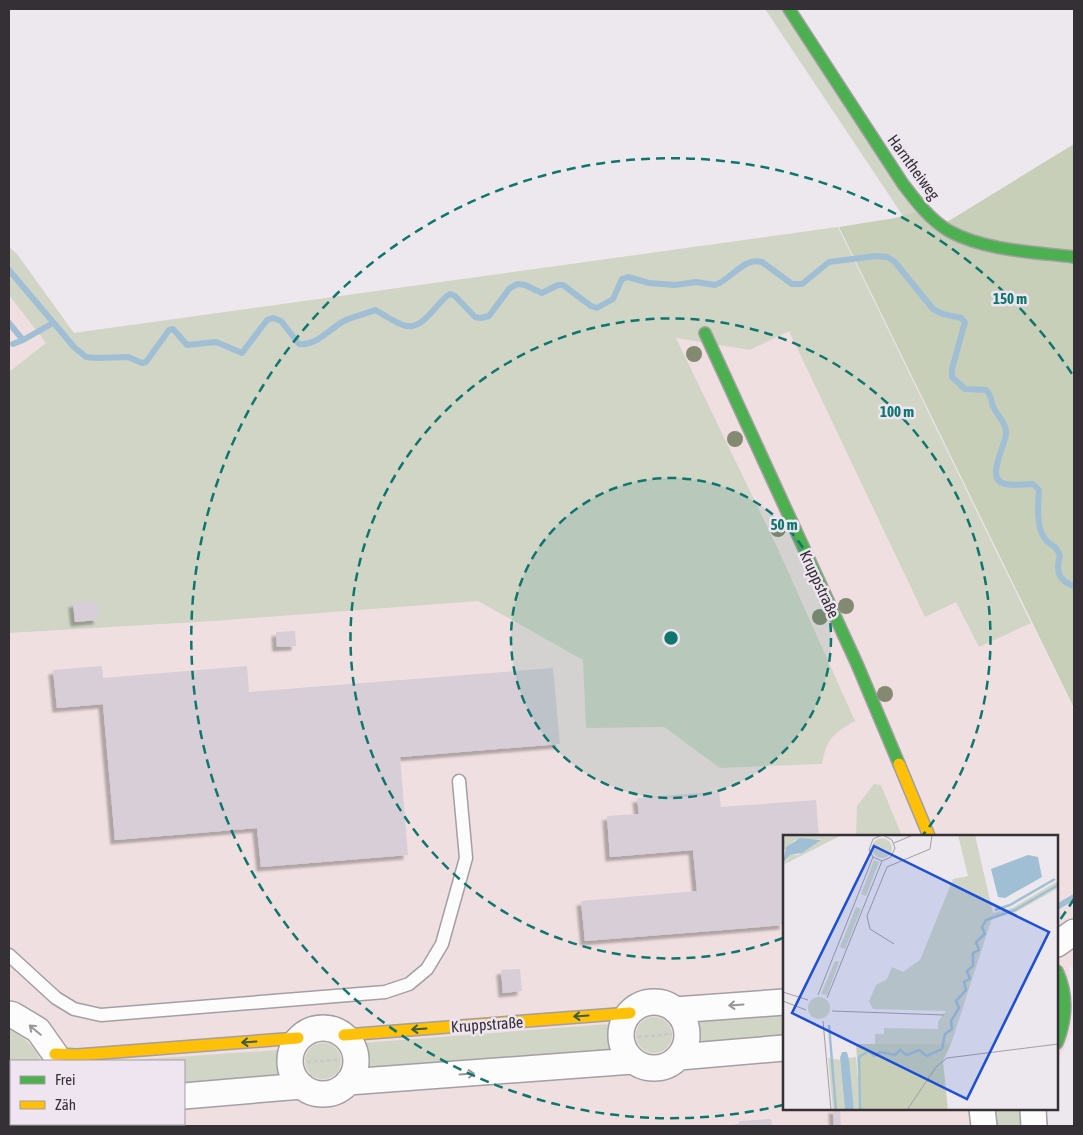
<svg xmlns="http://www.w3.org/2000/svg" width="1083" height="1135" viewBox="0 0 1083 1135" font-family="'Asap Condensed',sans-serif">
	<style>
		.industrial { fill: #f0dfe0; fill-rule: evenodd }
		.green { fill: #d0d5c6 }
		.forest { fill: #c7cfb9 }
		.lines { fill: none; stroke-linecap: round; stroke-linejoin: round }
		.stream { stroke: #a1bfd4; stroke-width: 6 }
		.building { fill: #d7ced8; filter: url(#shadow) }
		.lane-casing { stroke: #a39fa3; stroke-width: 15 }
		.street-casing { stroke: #a39fa3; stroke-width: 28 }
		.fast-casing { stroke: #a39fa3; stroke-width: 14 }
		.slow-casing { stroke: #a39fa3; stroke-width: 14 }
		.path { stroke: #cbc8cb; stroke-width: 3; stroke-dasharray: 4 2.5; stroke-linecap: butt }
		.lane { stroke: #fcfcfc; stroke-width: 12 }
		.street { stroke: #fcfcfc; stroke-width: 25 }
		.fast { stroke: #4caf50; stroke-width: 11 }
		.slow { stroke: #ffc107; stroke-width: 11 }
		.tree { fill: #848a71 }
		.oneway { stroke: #989698 }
		.oneway2 { stroke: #3c5c3e }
		.ring { fill: none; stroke: #0f766e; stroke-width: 2.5; stroke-dasharray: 9 6 }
		.labels { text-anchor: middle; stroke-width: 5; stroke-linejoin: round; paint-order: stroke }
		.street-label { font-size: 16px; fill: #343035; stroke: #eee5f0 }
		.inset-river { fill: none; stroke: #a1bfd4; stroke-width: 2.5 }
		.inset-road { fill: none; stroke: #a39ea3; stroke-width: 1 }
		.view { fill: #1d4ed8; fill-opacity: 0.15; stroke: #1d4ed8; stroke-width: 2.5 }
		.inset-edge { fill: none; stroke: #343035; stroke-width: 2.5 }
		.centre { fill: #0f766e; stroke: #eee5f0; stroke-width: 2.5 }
		.ring-label { font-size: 15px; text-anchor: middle; font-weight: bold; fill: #0f766e; stroke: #eee5f0; stroke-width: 5; stroke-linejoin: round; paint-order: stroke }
	</style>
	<defs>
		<filter id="shadow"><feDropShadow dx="-4.5" dy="4.5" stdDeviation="1" flood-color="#0004"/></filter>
	</defs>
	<rect width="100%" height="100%" fill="#ede8ed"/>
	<path class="industrial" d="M838 227 1074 710V965L1069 968 1072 1032 1057 1064V836H784V1109H1043L1044 1126H9V295L47 342 56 335ZM11 1061H184V1124H11Z"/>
	<path class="green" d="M765 9H782L917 211 903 216Z
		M838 227 1031 623 979 647 956 602 925 617 789 331 750 350 676 338 778 549 855 721C833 734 827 738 822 764L720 768 664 727 586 728 583 660 478 601 213 621 9 633V372L46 343 9 295V247L17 254 74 333Z
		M874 784 881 785 902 836H856L857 806Z
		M784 1010V1040L699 1047 700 1038 695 1017Z
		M636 1035a18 18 0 1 1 36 0a18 18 0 1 1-36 0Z
		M610 1024 609 1034 613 1053 366 1073 368 1064 362 1043Z
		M9 1029C24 1037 34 1046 41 1061H11V1124H32L30 1126H9Z
		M305 1061a18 18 0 1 1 36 0a18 18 0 1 1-36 0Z
		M278 1050V1069L282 1079 184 1088V1061H117Z
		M992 1109H1022L1023 1126H993Z"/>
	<path class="forest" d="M1074 144V708L839 227 895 218 917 211 947 222Z"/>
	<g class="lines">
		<path class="stream" d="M9 270 74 347 86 357 97 358 128 357 142 363 146 362 169 330 173 329 187 345 216 342 242 353 267 320 273 318 281 321 299 344C317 346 329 329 344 321 354 316 365 314 375 310 385 315 394 322 403 325 423 333 436 302 450 294L455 296 475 317 481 318 489 316 509 289 517 284 525 285 542 293 558 285H563L591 306 597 308 613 299 622 279 628 277 649 283 675 285 696 282 715 285C731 280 743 257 762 262L792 284H802L829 262 876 256 887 257 894 261 933 309 943 314 961 318 965 322 952 369V377L965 389 986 390C992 395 990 399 993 406 997 416 1007 423 1006 434 1005 446 984 481 1006 484 1015 486 1024 484 1033 484L1039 490C1038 504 1036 527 1045 539 1051 547 1055 543 1060 556 1055 571 1059 581 1074 586
			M9 323 23 340
			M13 344 23 340 53 323
			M1057 907 1074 897"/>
	</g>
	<path class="building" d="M97 601 98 620 75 622 73 603Z
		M295 631 296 646 277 647 276 632Z
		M102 666 103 678 247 666 249 692 553 668 560 744 400 757 408 855 261 867 257 828 115 840 103 704 57 708 53 670Z
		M711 792H719L721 807 816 800 819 836H784V925L585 941 581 901 697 891 693 850 610 857 607 816 639 814 637 798Z
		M520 969 522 991 503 993 501 970Z
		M833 1109H840L841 1126H834Z
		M771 1119 772 1126H739V1121Z"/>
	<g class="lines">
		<defs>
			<path id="lane" d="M9 955 56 998 74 1009 101 1015 385 992 409 984 427 969 442 944 466 858 459 781"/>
			<path id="street" d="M1057 944 1074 932
				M621 1035a33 33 0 1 1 66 0a33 33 0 1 1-66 0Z
				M675 1010 784 1002
				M9 1014 13 1015 38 1030 55 1054 58 1061
				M290 1061a33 33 0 1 1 66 0a33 33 0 1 1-66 0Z
				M679 1057 784 1048
				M348 1082 633 1061
				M184 1096 302 1086
				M982 1109 984 1126
				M1033 1109 1034 1126
				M50 1126 52 1124"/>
			<path id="fast" d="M789 9 903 184C916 201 930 220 949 231 986 251 1034 252 1074 257
				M705 333 857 664 899 764
				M1057 971C1068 995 1067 1018 1057 1043"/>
			<path id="slow" d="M899 764 929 836
				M344 1035 630 1013
				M55 1054 77 1055 298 1038"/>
		</defs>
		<use href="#lane" class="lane-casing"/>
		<use href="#street" class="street-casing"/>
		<use href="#fast" class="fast-casing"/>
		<use href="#slow" class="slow-casing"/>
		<path class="path" d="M638 1037 672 1034
			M307 1062 338 1060
			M9 1094 11 1093"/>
		<use href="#lane" class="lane"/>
		<use href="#street" class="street"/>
		<use href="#fast" class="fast"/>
		<use href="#slow" class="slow"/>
	</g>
	<g class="tree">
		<circle cx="694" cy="354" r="8"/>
		<circle cx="735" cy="439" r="8"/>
		<circle cx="778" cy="529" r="8"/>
		<circle cx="846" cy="606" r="8"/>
		<circle cx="820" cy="617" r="8"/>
		<circle cx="885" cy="694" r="8"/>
	</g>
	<defs><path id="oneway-shaft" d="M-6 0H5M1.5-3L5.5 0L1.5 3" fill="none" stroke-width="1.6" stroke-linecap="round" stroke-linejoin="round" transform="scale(1.25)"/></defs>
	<g class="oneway">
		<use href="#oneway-shaft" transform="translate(736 1005) rotate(176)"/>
		<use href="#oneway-shaft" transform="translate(35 1030) rotate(-140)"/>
		<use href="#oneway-shaft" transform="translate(467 1074) rotate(-4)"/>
	</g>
	<g class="oneway2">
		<use href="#oneway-shaft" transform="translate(581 1016) rotate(176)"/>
		<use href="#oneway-shaft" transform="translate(419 1029) rotate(176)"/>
		<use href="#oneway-shaft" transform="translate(249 1042) rotate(176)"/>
	</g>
	<circle cx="671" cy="638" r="160" fill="#0f766e" fill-opacity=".12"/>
	<g class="ring">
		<circle cx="671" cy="638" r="160"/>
		<path d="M783 938A320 320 0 1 1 923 835"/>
		<path d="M1074 899A480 480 0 0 1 1057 924M783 1105A480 480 0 1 1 1074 377"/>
	</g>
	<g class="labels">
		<g class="street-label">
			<text transform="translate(914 167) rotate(54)" y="6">Harntheiweg</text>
			<text transform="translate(820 584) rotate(65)" y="6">Kruppstraße</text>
			<text transform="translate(487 1024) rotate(-4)" y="6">Kruppstraße</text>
		</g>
	</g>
	<g transform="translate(783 835)">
		<rect width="275" height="275" fill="#ede8ed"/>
		<path d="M0 0H59L0 30 7 20H15L38 4 12 5 0 16ZM175 0H192L210 78 229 73 275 46V53L233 77 209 83 168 209H92V199H101V193L155 194V186L163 176 90 174 86 166 93 150 104 144 109 132 120 137 137 125 170 44 185 41ZM89 13a10 10 0 1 1 20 0a10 10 0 1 1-20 0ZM91 25 96 27 83 61 78 59ZM73 72 78 74 62 114 57 112ZM52 126 56 127 44 160 38 159ZM25 173a11 11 0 1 1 22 0a11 11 0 1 1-22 0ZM73 222 78 275H71L64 223ZM45 223 57 225 62 275H50Z" fill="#d0d5c6"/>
		<path d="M73 209H168L160 226 165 275H78Z" fill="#c7cfb9"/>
		<path d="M17 3 38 5 19 18 7 20 0 28 3 12ZM245 20 255 22 259 42 222 63 215 62 208 34ZM59 217H64L66 225 71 275H62L57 223Z" fill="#a1bfd4"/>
		<path class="inset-river" d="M212 75 227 70 272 44M46 190 53 275M77 275 76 222 86 216 91 221 97 217 112 220 117 215 124 220 136 215 144 221 159 214 162 199 169 194 168 186 176 173 173 166 183 155 181 147 187 144 184 136 190 131V118L196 115 193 107 202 99 199 92 203 85 232 75 275 50"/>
		<path class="inset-road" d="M99 0 90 4 86 15 90 22 99 26 108 22 112 13 109 5 100 0M111 8 130 0M111 109 87 94 84 81 104 32 147 14 149 0M0 157 25 165M35 160 90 22M44 163 99 26M0 166 23 175M49 176 161 180M40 186 48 275M124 275 153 232 164 223 275 209"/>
		<path class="view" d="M91 11 266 97 184 264 9 178Z"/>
		<rect width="275" height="275" class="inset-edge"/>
	</g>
	<circle cx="671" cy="638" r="8" class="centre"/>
	<g class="ring-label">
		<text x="1010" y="304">150 m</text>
		<text x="897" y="417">100 m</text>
		<text x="784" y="530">50 m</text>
	</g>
	<rect width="1083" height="1135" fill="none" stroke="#343035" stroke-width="20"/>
	<rect x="10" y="1060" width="175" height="65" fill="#eee5f0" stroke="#a49da5"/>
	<rect x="20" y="1076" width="25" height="8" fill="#4caf50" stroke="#a49da5"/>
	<text x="55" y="1085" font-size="15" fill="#343035">Frei</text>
	<rect x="20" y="1101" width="25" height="8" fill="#ffc107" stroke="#a49da5"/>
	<text x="55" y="1110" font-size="15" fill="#343035">Zäh</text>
</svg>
